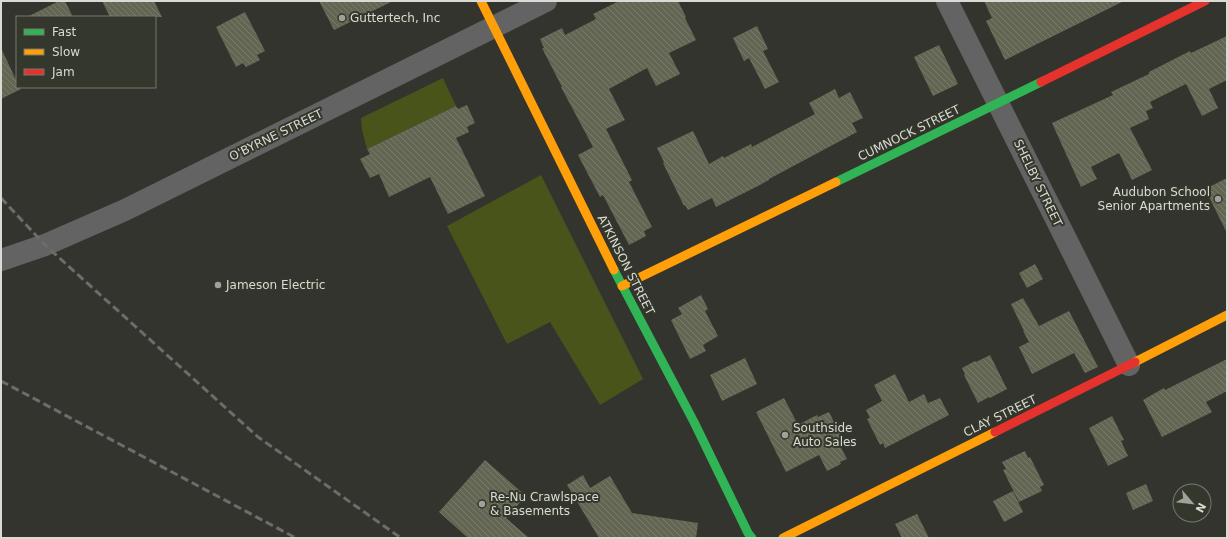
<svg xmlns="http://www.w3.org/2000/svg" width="1228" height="539" viewBox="0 0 1228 539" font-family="'DejaVu Sans',sans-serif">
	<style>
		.green { fill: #49541b }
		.building { fill: url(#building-back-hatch) }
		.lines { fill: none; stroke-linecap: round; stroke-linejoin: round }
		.street { stroke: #636364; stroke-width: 22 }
		.fast { stroke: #30b455; stroke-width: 9 }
		.slow { stroke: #ff9f0a; stroke-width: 9 }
		.jam { stroke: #e5322d; stroke-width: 9 }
		.rail { stroke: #6c6d6b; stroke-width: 3; stroke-dasharray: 8 4; stroke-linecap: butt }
		.poi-dot { fill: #9fa19a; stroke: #34372b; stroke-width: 1.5 }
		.labels { text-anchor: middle; stroke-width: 4; stroke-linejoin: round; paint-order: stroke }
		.poi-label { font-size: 12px; fill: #d9dbd4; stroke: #34372b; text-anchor: start }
		.street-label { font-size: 12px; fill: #d9dbd4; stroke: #34372b }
	</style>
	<defs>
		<pattern id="building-back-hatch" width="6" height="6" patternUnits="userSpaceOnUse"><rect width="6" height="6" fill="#626653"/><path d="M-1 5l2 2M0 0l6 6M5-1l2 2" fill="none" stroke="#787b6b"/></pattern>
	</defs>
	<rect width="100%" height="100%" fill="#33342e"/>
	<path class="green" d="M443 78 456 106 367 149 362 130 361 118Z
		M541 175 643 379 600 405 550 322 507 344 447 226Z"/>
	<path class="building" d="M59 1H65L73 17H27Z
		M102 1H154L162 17H110Z
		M319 1H393L334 30Z
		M619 1H678L686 17 685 18 696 40 669 53 680 74 656 86 647 68 609 89 625 120 606 129 632 180 629 182 652 227 644 231 646 236 629 245 603 195 600 197 578 155 593 147 561 87H562L542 48H544L540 39 562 28 565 35 596 19 593 14Z
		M984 1H1124L1005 60 986 21 992 18Z
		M245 12 265 51 257 55 260 60 246 67 243 63 236 67 216 27Z
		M757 26 768 49 763 51 779 82 765 89 749 58 744 61 733 38Z
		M1227 36V80L1209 89 1218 108 1202 116 1186 84 1150 102 1153 108 1146 111 1149 119 1130 128 1152 170 1132 180 1119 153 1091 167 1097 179 1081 187 1052 123 1113 95 1111 92 1149 74V72L1190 51 1191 53Z
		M939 45 958 84 933 96 914 57Z
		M1 48 17 82V87H19L21 89 1 99Z
		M835 89 839 98 850 92 863 118 852 123 857 132 769 179V180L756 187 716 207 712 198 688 210 685 205 684 206 663 163 664 162 657 148 693 131 709 164 723 156 724 158 751 144 752 147 815 114 809 103Z
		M467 105 475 123 467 127 469 132 456 138 485 196 448 214 430 177 389 197 379 174 370 178 360 159 370 154 367 149 456 106 458 109Z
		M1227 178V233L1205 189Z
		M1035 264 1043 279 1027 288 1019 273Z
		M701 295 708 309 705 311 718 336 703 345 706 351 690 359 671 320 682 314 678 308Z
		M1023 298 1039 326 1069 311 1098 367 1085 373 1074 353 1032 374 1019 347 1029 342 1023 331H1024L1011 304Z
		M990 355 1007 389 990 398 989 397 978 403 964 375 965 374 962 368 975 361 976 362Z
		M745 358 757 384 722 401 710 375Z
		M1227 359V391L1206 402 1212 412 1162 437 1143 400 1164 388 1165 390Z
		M895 374 909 402 924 394 928 403 940 398 949 415 885 448 883 443 880 445 867 419 870 418 866 410 882 401 874 385Z
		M784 398 798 425 817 415 818 417 829 412 842 438 837 440 847 459 840 462 841 464 827 471 819 455 786 472 756 412Z
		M1112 416 1124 440 1121 441 1128 456 1108 466 1089 428Z
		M1025 451 1028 458 1030 457 1044 485 1040 487 1042 491 1019 502 1003 470 1006 469 1002 462Z
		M485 460 526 496 506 518 529 538H468L439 512Z
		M583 475 590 488 610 476 632 513 698 523 696 538H599L567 485Z
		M1146 484 1153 501 1133 510 1126 493Z
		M1013 491 1023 512 1004 522 993 501Z
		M917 514 929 538H902L895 524Z"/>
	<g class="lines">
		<path class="street" d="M947 1 1129 365
			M1 260 45 245 125 210 546 1"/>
		<path class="fast" d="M836 182 1041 82
			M614 270 694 422 748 533 752 538"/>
		<path class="slow" d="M481 1 614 270
			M622 286 836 182
			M1135 362 1227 315
			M783 538 995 432"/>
		<path class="jam" d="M1041 82 1205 1
			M995 432 1135 362"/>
		<path class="rail" d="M1 198 45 245 258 437 401 538
			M1 381 296 538"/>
	</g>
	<g class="poi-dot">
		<circle cx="342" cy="18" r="4"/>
		<circle cx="1218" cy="199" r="4"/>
		<circle cx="218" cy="285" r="4"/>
		<circle cx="785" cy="435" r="4"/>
		<circle cx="482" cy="504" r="4"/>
	</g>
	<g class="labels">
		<g class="poi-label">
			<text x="350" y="22">Guttertech, Inc</text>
			<text x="1210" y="196" text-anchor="end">Audubon School<tspan x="1210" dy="14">Senior Apartments</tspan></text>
			<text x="226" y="289">Jameson Electric</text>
			<text x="793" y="432">Southside<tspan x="793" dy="14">Auto Sales</tspan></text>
			<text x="490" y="501">Re-Nu Crawlspace<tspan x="490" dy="14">&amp; Basements</tspan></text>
		</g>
		<g class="street-label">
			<text transform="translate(909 133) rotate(-26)" y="4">CUMNOCK STREET</text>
			<text transform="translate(276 135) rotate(-26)" y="4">O'BYRNE STREET</text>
			<text transform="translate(1038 183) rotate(64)" y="4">SHELBY STREET</text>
			<text transform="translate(626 265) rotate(63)" y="4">ATKINSON STREET</text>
			<text transform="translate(1000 416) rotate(-26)" y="4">CLAY STREET</text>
		</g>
	</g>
	<rect width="1228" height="539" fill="none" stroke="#d9dbd4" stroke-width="4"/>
	<rect x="16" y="16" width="140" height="72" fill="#34372b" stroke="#76796f"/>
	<rect x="24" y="29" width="20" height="6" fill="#30b455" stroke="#76796f"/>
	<text x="52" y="36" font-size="12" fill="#d9dbd4">Fast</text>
	<rect x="24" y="49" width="20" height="6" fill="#ff9f0a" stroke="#76796f"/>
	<text x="52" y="56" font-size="12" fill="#d9dbd4">Slow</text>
	<rect x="24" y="69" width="20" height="6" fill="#e5322d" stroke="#76796f"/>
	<text x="52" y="76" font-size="12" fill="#d9dbd4">Jam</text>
	<g transform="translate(1192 503) rotate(118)"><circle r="19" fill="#34372b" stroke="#76796f"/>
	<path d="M0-3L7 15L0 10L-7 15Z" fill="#9fa19a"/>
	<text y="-6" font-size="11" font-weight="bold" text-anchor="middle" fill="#d9dbd4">N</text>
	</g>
</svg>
